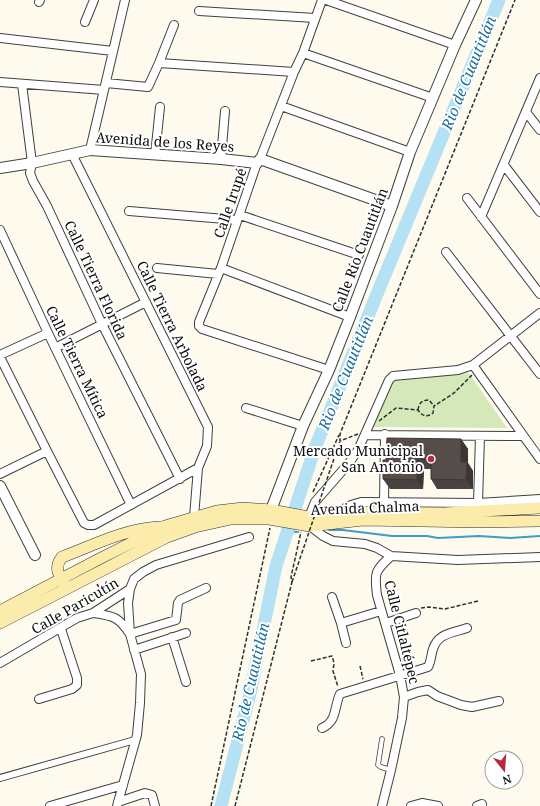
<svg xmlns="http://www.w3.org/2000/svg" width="540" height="806" viewBox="0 0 540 806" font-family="'Noto Serif',serif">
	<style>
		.park { fill: #d5e8b9 }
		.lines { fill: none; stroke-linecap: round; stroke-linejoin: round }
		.stream { stroke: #3d9ec9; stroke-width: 2 }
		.river { stroke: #b4e2f4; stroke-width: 13 }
		.service-casing { stroke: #404040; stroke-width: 5.5 }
		.pedestrian-casing { stroke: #404040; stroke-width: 8 }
		.minor-casing { stroke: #404040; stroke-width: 10 }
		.tertiary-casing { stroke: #404040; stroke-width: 12 }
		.secondary-casing { stroke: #2f2f2f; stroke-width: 12 }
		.path { stroke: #2f2f2f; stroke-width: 1.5; stroke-dasharray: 4 2; stroke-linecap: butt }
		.service { stroke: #fff; stroke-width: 4 }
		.pedestrian { stroke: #fff; stroke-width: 6 }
		.minor { stroke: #fff; stroke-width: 8 }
		.tertiary { stroke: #fff; stroke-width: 10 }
		.secondary { stroke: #fcecab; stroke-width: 11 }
		.path-bridge { stroke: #2f2f2f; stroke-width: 1.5; stroke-dasharray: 4 2; stroke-linecap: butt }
		.wall { fill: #4a4240 }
		.shaded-wall { fill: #3c3634 }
		.building { fill: #564d4a; stroke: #3c3634 }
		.poi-dot { fill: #b9293d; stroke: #fff; stroke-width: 1.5 }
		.labels { text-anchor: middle; stroke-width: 4; stroke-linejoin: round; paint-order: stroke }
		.street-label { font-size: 14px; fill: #0d0d0d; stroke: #fff }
		.poi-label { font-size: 14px; fill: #0d0d0d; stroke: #fff; text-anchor: end }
		.water-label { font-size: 15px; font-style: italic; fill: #1a6e9b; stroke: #fff }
	</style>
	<rect width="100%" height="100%" fill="#fefaee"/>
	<path class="park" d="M469 373 507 428 370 427 393 380Z"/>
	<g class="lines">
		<path class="stream" d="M329 530H343L392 536H427L438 538 479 536 510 538 540 536
			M288 531 298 532"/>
		<path class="river" d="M221 806 250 694 276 566 315 448 377 294 499 0"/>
		<defs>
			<path id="service" d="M382 739 378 765 381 767 391 770"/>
			<path id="pedestrian" d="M0 778 135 740"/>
			<path id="minor" d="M322 0 303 53 294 72 260 159 257 163 221 268 199 322V326L202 329 329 370
				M326 0 455 45
				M39 2 40 0
				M199 11 315 18
				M85 22 94 0
				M0 38 113 51
				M303 53 433 98
				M159 63 294 72
				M0 82 104 90
				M106 83 148 87 159 63 174 25
				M22 84 32 163 30 173 33 181 47 206 102 324 180 479
				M281 106 410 152
				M526 112 540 130
				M90 150 125 0
				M72 154 208 427 207 446 198 468 194 517
				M155 155 160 107
				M221 159 225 111
				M504 165 540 212
				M467 198 540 294
				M129 211 237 220
				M240 215 359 255
				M481 217 540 78
				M0 230 48 333 131 505
				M446 252 540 374
				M157 268 218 274
				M221 268 350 317
				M55 348 146 302
				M0 355 48 333
				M0 357 47 451 84 523 88 525H94L198 468
				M473 365 540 459
				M246 408 303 426
				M365 435 523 436
				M0 474 47 451
				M384 502 385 434
				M478 503 480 436
				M338 513 348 506 361 502 478 503 540 499
				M309 517 315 502 349 463 358 450 389 380 393 376 458 370 473 365 540 313
				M310 526 323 536 333 541 365 544 377 548 391 556 458 560 540 557
				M332 597 341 623 346 643
				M93 613C113 616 118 616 130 634
				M341 623 381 611
				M386 623 416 613
				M130 634 176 620 178 603 180 600 206 588
				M172 637 186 682
				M134 650 186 633
				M0 663 77 618 93 613 130 589 134 579 143 572 156 565 249 537
				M404 697 418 692 428 690 437 696 461 705 472 707 499 701
				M39 699 72 689 77 685V678L61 629
				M322 728C337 722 334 707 340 694L428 667C431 662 431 655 433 649 438 633 453 633 467 628
				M118 802 145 793 152 795 155 806
				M50 806 123 785
				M117 806 137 735 140 703 141 674 130 634 128 603 130 589
				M382 806 391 770 402 718 404 697 400 675 377 595C374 572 375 571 391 556
				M411 806 422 803 438 806
				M477 806 482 804"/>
			<path id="tertiary" d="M260 159 392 206
				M0 168 32 163 90 150 221 159 257 163
				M0 486 35 555
				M271 510 303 426 329 370 350 317 392 206 410 152 455 45 476 0"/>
			<path id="secondary" d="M64 584C58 574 54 567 62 557 94 545 125 529 158 527
				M0 611 101 558 165 526 217 511 243 508 271 510 309 517 351 512 445 513 540 508
				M0 623 167 537 195 527 231 519H269L310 526 363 520 480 522 540 521"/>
		</defs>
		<use href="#service" class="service-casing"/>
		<use href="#pedestrian" class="pedestrian-casing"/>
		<use href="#minor" class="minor-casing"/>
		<use href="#tertiary" class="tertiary-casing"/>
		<use href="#secondary" class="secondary-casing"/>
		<path class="path" d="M418 410C419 403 422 400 429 400L434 406
			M379 421 396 408 418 410C422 416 427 418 433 413L434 406 454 393 472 375
			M358 434 340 441V434L515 0
			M313 492 339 435
			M97 584 104 596
			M421 608 429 607 445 609 478 601
			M311 661 332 656 334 663 333 671 338 687
			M360 666 363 679
			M211 806 270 528
			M235 806 292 582 291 577 301 532"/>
		<use href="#service" class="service"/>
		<use href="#pedestrian" class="pedestrian"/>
		<use href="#minor" class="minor"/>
		<use href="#tertiary" class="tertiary"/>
		<use href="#secondary" class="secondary"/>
		<path class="path-bridge" d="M292 582 340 441"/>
	</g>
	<path class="wall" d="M461 439 468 449V463L473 471V489H437L431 479V469H424L423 489H390L383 479 386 460Z"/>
	<path class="shaded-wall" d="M461 439 468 449V463L473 471V489L466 480 461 462Z
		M417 459 424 469 423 489 417 480Z"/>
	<path class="building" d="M387 438 461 439V462H467L466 480 431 479V460L417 459V480L383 479V460H386Z"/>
	<circle class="poi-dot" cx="431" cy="459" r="4"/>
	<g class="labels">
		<g class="street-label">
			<text transform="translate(165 142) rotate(4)" y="5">Avenida de los Reyes</text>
			<text transform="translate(230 203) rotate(-71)" y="5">Calle Irupé</text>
			<text transform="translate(360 250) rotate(-69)" y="5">Calle Río Cuautitlán</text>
			<text transform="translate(96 280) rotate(65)" y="5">Calle Tierra Florida</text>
			<text transform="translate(172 326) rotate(64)" y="5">Calle Tierra Arbolada</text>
			<text transform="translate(77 362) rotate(64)" y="5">Calle Tierra Mítica</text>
			<text transform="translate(365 508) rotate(-2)" y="5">Avenida Chalma</text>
			<text transform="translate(75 606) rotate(-30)" y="5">Calle Paricutín</text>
			<text transform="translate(402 632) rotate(76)" y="5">Calle Citlaltépec</text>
		</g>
		<g class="poi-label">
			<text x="423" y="456">Mercado Municipal<tspan x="423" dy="16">San Antonio</tspan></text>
		</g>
		<g class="water-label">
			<text transform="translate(469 73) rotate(-68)" y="5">Rio de Cuautitlán</text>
			<text transform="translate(346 373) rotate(-68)" y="5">Rio de Cuautitlán</text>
			<text transform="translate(251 682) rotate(-77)" y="5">Rio de Cuautitlán</text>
		</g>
	</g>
	<g transform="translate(504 770) rotate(163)"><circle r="19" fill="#ffffff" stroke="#9e9e9e"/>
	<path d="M0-3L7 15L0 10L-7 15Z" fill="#b9293d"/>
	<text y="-6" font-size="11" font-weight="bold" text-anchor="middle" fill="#0d0d0d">N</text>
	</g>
</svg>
